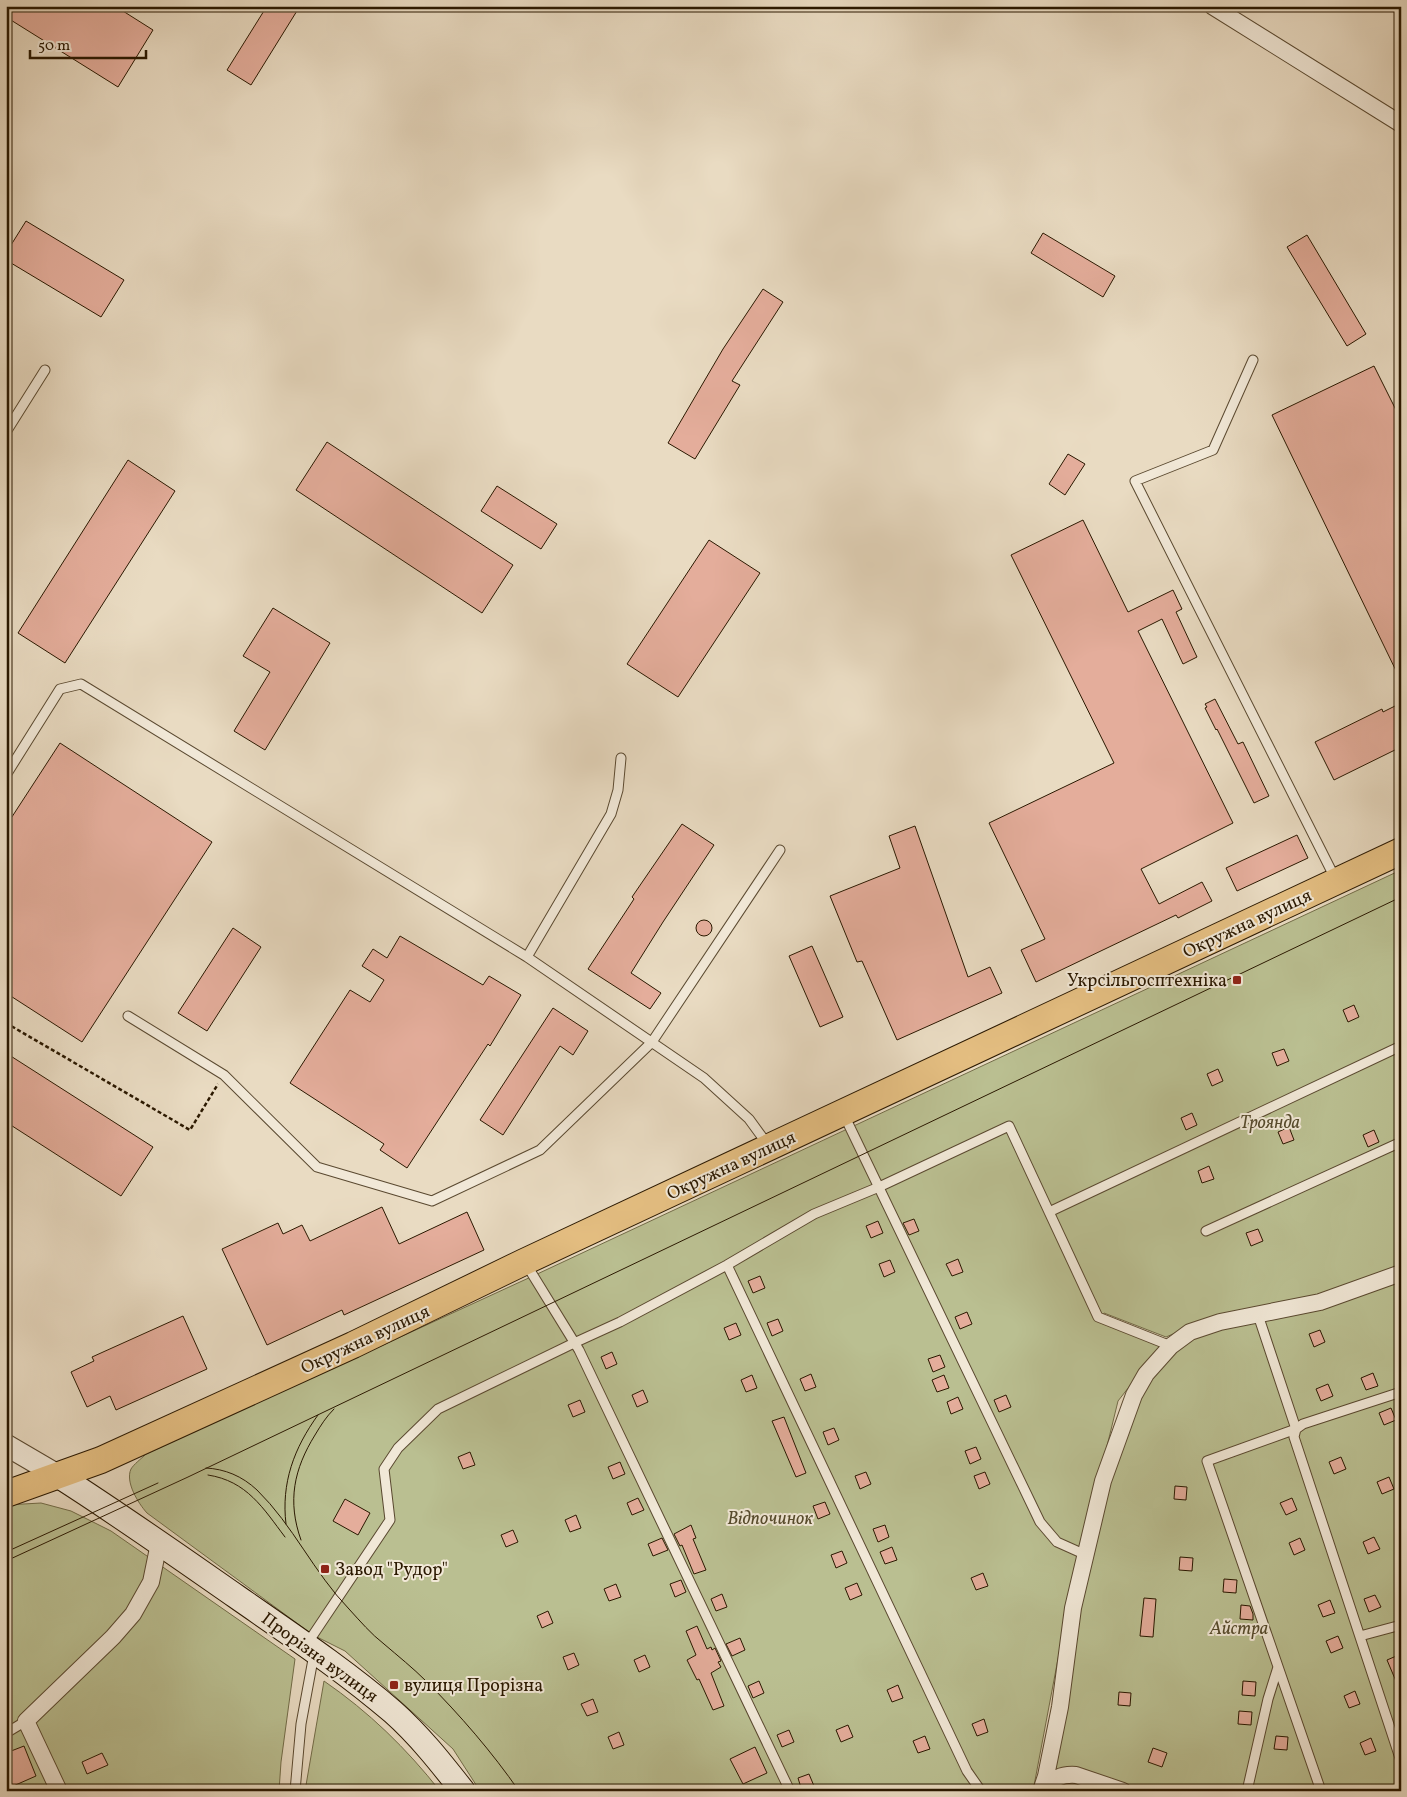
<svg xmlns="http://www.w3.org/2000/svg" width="1407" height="1797" viewBox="0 0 1407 1797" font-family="Vollkorn,serif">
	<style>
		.green { fill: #babf91; stroke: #726c48 }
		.building { fill: #e4ad9b; stroke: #2a1800 }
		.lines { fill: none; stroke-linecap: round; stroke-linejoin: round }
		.service-casing { stroke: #5a4930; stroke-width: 11 }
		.minor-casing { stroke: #5a4930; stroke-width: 18 }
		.tertiary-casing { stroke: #5a4930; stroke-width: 23 }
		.secondary-casing { stroke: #2a1800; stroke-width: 26 }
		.primary-casing { stroke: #2a1800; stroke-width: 28 }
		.path { stroke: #2a1800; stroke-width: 2.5; stroke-dasharray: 4 2.5; stroke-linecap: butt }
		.service { stroke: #f1e8d7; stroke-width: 9 }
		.minor { stroke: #f1e8d7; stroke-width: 16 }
		.tertiary { stroke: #f1e8d7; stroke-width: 21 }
		.secondary { stroke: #f1e8d7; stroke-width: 24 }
		.primary { stroke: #e4be81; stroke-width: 26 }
		.tram { stroke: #2a1800; stroke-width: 1 }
		.poi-dot { fill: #8f2418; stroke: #f1e8d7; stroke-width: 2 }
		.labels { text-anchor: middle; stroke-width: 4; stroke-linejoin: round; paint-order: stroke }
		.street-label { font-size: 18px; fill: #2a1800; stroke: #f1e8d7 }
		.poi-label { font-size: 18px; fill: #2a1800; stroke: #f1e8d7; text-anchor: start }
		.park-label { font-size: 18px; font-style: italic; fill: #554a2c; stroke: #f1e8d7 }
	</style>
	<rect width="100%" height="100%" fill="#e9dbc2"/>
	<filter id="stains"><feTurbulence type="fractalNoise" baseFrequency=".004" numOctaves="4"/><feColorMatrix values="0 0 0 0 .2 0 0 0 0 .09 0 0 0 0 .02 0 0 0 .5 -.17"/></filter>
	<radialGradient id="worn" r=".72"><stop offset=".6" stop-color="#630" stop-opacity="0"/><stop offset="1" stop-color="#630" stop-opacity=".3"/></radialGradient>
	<path class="green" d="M1401 870V1268L1320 1297 1187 1328 1166 1337 1104 1313 1101 1322 1161 1346 1118 1401 1068 1606 1033 1791H986L982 1788 981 1791H480L453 1749 345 1651 313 1635 147 1513C138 1503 125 1482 131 1469 134 1464 141 1459 146 1454L533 1276Z
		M1401 1280V1791H1137L1114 1782 1052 1771 1078 1611 1105 1489 1148 1379 1191 1336Z
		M41 1503 71 1511 111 1531 295 1659 281 1762 279 1791H6V1505Z
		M324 1681C369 1712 406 1748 440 1791H305Z"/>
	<path class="building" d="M6 6H115L153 30 118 87 6 17Z
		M267 6H300L251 85 227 70Z
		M26 221 124 280 101 317 6 260V253Z
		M1043 233 1115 276 1103 297 1031 253Z
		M1307 235 1366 334 1347 346 1287 247Z
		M763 289 783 302 732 381 740 385 695 459 668 443 723 349Z
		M1374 366 1401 420V681L1272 415Z
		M327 442 513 565 482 613 296 490Z
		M1068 454 1085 464 1065 495 1049 484Z
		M128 460 175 491 65 663 18 633Z
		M497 486 557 524 541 549 481 511Z
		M1083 520 1128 612 1173 590 1182 609 1176 612 1197 657 1183 664 1162 619 1138 631 1233 823 1141 869 1159 904 1202 882 1212 901 1178 918 1176 915 1036 982 1021 950 1045 939 989 823 1114 763 1011 555Z
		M709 540 760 573 678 697 627 664Z
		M273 608 330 643 265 750 234 731 270 672 243 656Z
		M1215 699 1238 744 1243 742 1269 796 1254 803 1217 729 1216 730 1205 708 1207 707 1205 704Z
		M1401 703V747L1334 780 1315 742 1382 709 1383 712Z
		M60 743 212 842 82 1042 6 993V826Z
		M682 824 714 845 663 922 631 973 661 993 650 1009 588 969 634 899 632 897Z
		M915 826 968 977 990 967 1002 993 897 1040 862 961 857 962 830 896 900 868 889 836Z
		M1297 835 1308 858 1237 891 1226 868Z
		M696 928a8 8 0 1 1 16 0a8 8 0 1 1-16 0Z
		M233 928 261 947 207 1031 178 1013Z
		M400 936 483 985 489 976 521 995 490 1046 488 1044 407 1168 380 1150 384 1144 290 1083 350 990 370 1002 384 980 362 966 373 949 387 958Z
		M812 946 843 1017 820 1027 789 956Z
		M1354 1005 1359 1017 1348 1022 1343 1010Z
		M553 1008 588 1031 573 1055 560 1046 503 1135 480 1120Z
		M1284 1049 1289 1061 1277 1066 1272 1053Z
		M6 1053 153 1147 121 1196 6 1122Z
		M1218 1069 1223 1081 1212 1086 1207 1074Z
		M1192 1113 1197 1125 1186 1130 1181 1118Z
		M1289 1127 1294 1140 1283 1144 1278 1132Z
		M1374 1130 1379 1142 1368 1147 1363 1135Z
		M1209 1166 1214 1179 1202 1183 1198 1171Z
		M382 1207 399 1244 467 1212 484 1250 344 1315 342 1310 267 1345 222 1249 278 1223 283 1234 302 1225 310 1241Z
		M914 1219 919 1231 909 1235 903 1223Z
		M878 1221 883 1233 871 1238 866 1226Z
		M1258 1229 1263 1241 1251 1246 1246 1233Z
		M958 1259 963 1272 952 1276 946 1264Z
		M890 1260 895 1272 884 1277 879 1264Z
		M760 1276 765 1288 753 1293 748 1281Z
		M967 1312 972 1324 960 1329 955 1317Z
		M183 1316 207 1369 116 1410 110 1396 87 1407 71 1372 94 1361 92 1357Z
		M778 1319 783 1331 772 1336 767 1323Z
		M736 1323 741 1335 729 1340 724 1328Z
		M1320 1330 1325 1342 1314 1347 1309 1334Z
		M612 1352 617 1364 606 1369 601 1357Z
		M940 1355 945 1367 933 1372 928 1359Z
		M1373 1373 1378 1386 1366 1390 1361 1378Z
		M811 1374 816 1387 805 1391 800 1379Z
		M752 1375 757 1388 746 1392 741 1380Z
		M944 1375 949 1388 937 1392 932 1380Z
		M1328 1384 1333 1396 1321 1401 1316 1389Z
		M643 1390 648 1402 637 1407 632 1395Z
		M1006 1395 1011 1407 999 1412 994 1400Z
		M958 1397 963 1409 951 1414 947 1402Z
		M580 1400 585 1412 573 1417 568 1405Z
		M1391 1408 1396 1420 1384 1425 1379 1413Z
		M784 1417 806 1473 796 1477 772 1421Z
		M834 1428 839 1440 828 1445 823 1432Z
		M976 1447 981 1459 970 1464 965 1451Z
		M470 1452 475 1465 463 1469 458 1457Z
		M1341 1457 1346 1469 1334 1474 1329 1462Z
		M620 1462 625 1474 613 1479 608 1467Z
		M866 1472 871 1484 860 1489 855 1476Z
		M985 1472 990 1484 979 1489 974 1476Z
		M1389 1477 1394 1489 1382 1494 1377 1482Z
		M1175 1486 1187 1487 1186 1500 1174 1499Z
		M638 1498 644 1510 632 1515 627 1503Z
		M1292 1498 1297 1510 1286 1515 1280 1503Z
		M345 1499 370 1513 358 1535 333 1521Z
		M825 1502 830 1514 818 1519 813 1506Z
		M576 1515 581 1528 570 1532 565 1520Z
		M691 1525 696 1538 693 1539 706 1570 694 1574 682 1545 680 1546 674 1534Z
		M885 1525 889 1537 878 1542 873 1529Z
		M513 1530 518 1542 506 1547 501 1535Z
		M1374 1537 1380 1549 1368 1554 1363 1542Z
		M662 1538 668 1550 653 1556 648 1544Z
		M1300 1538 1305 1550 1294 1555 1289 1543Z
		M892 1547 897 1560 885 1564 880 1552Z
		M842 1551 847 1563 836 1568 831 1555Z
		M1180 1557 1193 1558 1192 1571 1179 1570Z
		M983 1573 988 1586 976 1590 971 1578Z
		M1224 1579 1237 1580 1236 1593 1223 1592Z
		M681 1580 686 1592 675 1597 670 1584Z
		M857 1583 862 1595 850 1600 845 1588Z
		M616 1584 621 1597 609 1601 604 1589Z
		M722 1594 727 1607 716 1611 711 1599Z
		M1375 1595 1381 1607 1369 1612 1364 1599Z
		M1144 1598 1156 1599 1153 1637 1140 1636Z
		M1330 1600 1335 1613 1323 1617 1318 1605Z
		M1241 1605 1250 1606 1253 1614V1620L1240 1619Z
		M548 1611 553 1623 542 1628 537 1616Z
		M697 1626 707 1649 711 1647 712 1650 715 1648 721 1661 718 1662 721 1667 711 1673 724 1706 713 1710 699 1679 697 1680 687 1660 696 1655 686 1631Z
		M1338 1636 1343 1648 1331 1653 1326 1641Z
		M740 1638 745 1650 732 1656 726 1644Z
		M574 1653 579 1665 568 1670 563 1657Z
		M1401 1654V1693L1387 1660Z
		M645 1655 650 1667 639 1672 634 1660Z
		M759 1681 764 1693 753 1698 748 1686Z
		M1243 1681 1256 1682 1255 1696 1242 1695Z
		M898 1685 903 1698 892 1702 887 1690Z
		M1355 1691 1360 1704 1349 1708 1344 1696Z
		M1119 1692 1131 1693 1130 1706 1118 1705Z
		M593 1699 598 1712 587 1716 581 1704Z
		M1239 1711 1252 1712 1251 1725 1238 1724Z
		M984 1719 988 1732 977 1736 972 1724Z
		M848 1725 853 1737 841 1742 836 1730Z
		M789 1730 794 1742 782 1747 777 1735Z
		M619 1732 624 1745 613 1749 608 1737Z
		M925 1736 930 1749 918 1753 913 1741Z
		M1276 1736 1288 1737 1287 1750 1274 1749Z
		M1371 1738 1376 1751 1365 1755 1360 1743Z
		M24 1746 36 1776 11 1787 6 1774V1753Z
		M755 1747 767 1773 743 1784 730 1759Z
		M1153 1748 1167 1753 1162 1767 1148 1762Z
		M102 1753 108 1765 87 1774 82 1762Z
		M809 1774 814 1786 802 1791 798 1778Z"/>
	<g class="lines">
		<defs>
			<path id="service" d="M1253 360 1213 450 1135 481 1336 880
				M6 432 45 370
				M621 758 618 790 611 814 527 957 704 1078 749 1119 768 1145
				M6 775 60 689 81 684 527 957
				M128 1016 224 1075 317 1167 432 1201 540 1150 652 1042 780 850
				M844 1115 1040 1522 1057 1542 1086 1555
				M1049 1212 1401 1046
				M1206 1231 1401 1142
				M526 1264 579 1350 790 1791
				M727 1265 967 1771 981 1791
				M1258 1315 1296 1429 1207 1461 1321 1791
				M1401 1392 1303 1424 1296 1429 1294 1437 1401 1761
				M1360 1636 1401 1625
				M304 1643 313 1635 390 1520 384 1469 398 1448 438 1409 574 1343 620 1322 727 1265 814 1214 879 1187 1009 1126 1098 1317 1171 1346
				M6 1733 26 1721
				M295 1791 301 1724 314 1654
				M1247 1791 1268 1699 1278 1667"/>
			<path id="minor" d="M1212 6 1401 124
				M59 1791 26 1721 113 1637 133 1614 151 1582 159 1543
				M1041 1791 1046 1776 1060 1707 1073 1608 1103 1481 1134 1395 1146 1374 1171 1346 1190 1332 1220 1322 1320 1302 1401 1273
				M1045 1791C1053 1778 1061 1774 1076 1775L1123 1791"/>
			<path id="tertiary" d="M6 1445 59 1476"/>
			<path id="secondary" d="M59 1476C120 1515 178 1556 237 1597 290 1634 344 1670 393 1712 419 1735 441 1763 463 1791"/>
			<path id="primary" d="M6 1494 101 1460 353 1345 524 1262 1401 851"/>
		</defs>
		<use href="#service" class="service-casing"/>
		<use href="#minor" class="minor-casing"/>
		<use href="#tertiary" class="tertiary-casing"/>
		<use href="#secondary" class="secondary-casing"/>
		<use href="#primary" class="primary-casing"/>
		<path class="path" d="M6 1023 190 1130 218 1084"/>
		<use href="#service" class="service"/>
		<use href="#minor" class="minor"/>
		<use href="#tertiary" class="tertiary"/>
		<use href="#secondary" class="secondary"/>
		<use href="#primary" class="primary"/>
		<path class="tram" d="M206 1468C225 1469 242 1476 257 1490 293 1525 314 1573 349 1609 360 1621 371 1634 384 1644 398 1656 413 1668 426 1681 460 1715 492 1752 519 1791
			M208 1475C247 1481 263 1508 285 1537
			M286 1524C281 1483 294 1448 318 1415
			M301 1540C287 1501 294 1469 315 1435 321 1425 326 1417 334 1409
			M6 1552 158 1483
			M6 1561 188 1477 1401 897"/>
	</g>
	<g class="poi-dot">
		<rect x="1232" y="975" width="10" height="10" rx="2.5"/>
		<rect x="320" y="1564" width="10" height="10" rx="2.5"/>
		<rect x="389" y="1680" width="10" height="10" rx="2.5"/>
	</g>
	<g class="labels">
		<g class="street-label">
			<text transform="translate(1247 923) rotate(-25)" y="6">Окружна вулиця</text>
			<text transform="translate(731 1165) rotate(-25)" y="6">Окружна вулиця</text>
			<text transform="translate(365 1339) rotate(-25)" y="6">Окружна вулиця</text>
			<text transform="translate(320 1657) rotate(36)" y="6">Прорізна вулиця</text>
		</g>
		<g class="poi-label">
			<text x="1227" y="986" text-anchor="end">Укрсільгосптехніка</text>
			<text x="335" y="1575">Завод "Рудор"</text>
			<text x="404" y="1691">вулиця Прорізна</text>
		</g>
		<g class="park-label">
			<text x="1270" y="1128">Троянда</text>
			<text x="770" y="1524">Відпочинок</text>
			<text x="1239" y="1634">Айстра</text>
		</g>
	</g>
	<rect width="1407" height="1797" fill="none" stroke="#e9dbc2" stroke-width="25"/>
	<rect x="8" y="8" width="1392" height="1782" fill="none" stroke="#2a1800" stroke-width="2.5"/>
	<rect x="12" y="12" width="1382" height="1772" fill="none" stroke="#2a1800"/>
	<path d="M30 50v8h116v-8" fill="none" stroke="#2a1800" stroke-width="2.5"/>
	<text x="38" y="50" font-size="15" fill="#2a1800" stroke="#f1e8d7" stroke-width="4" paint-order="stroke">50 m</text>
	<rect width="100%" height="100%" filter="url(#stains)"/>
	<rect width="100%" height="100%" fill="url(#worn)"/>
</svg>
